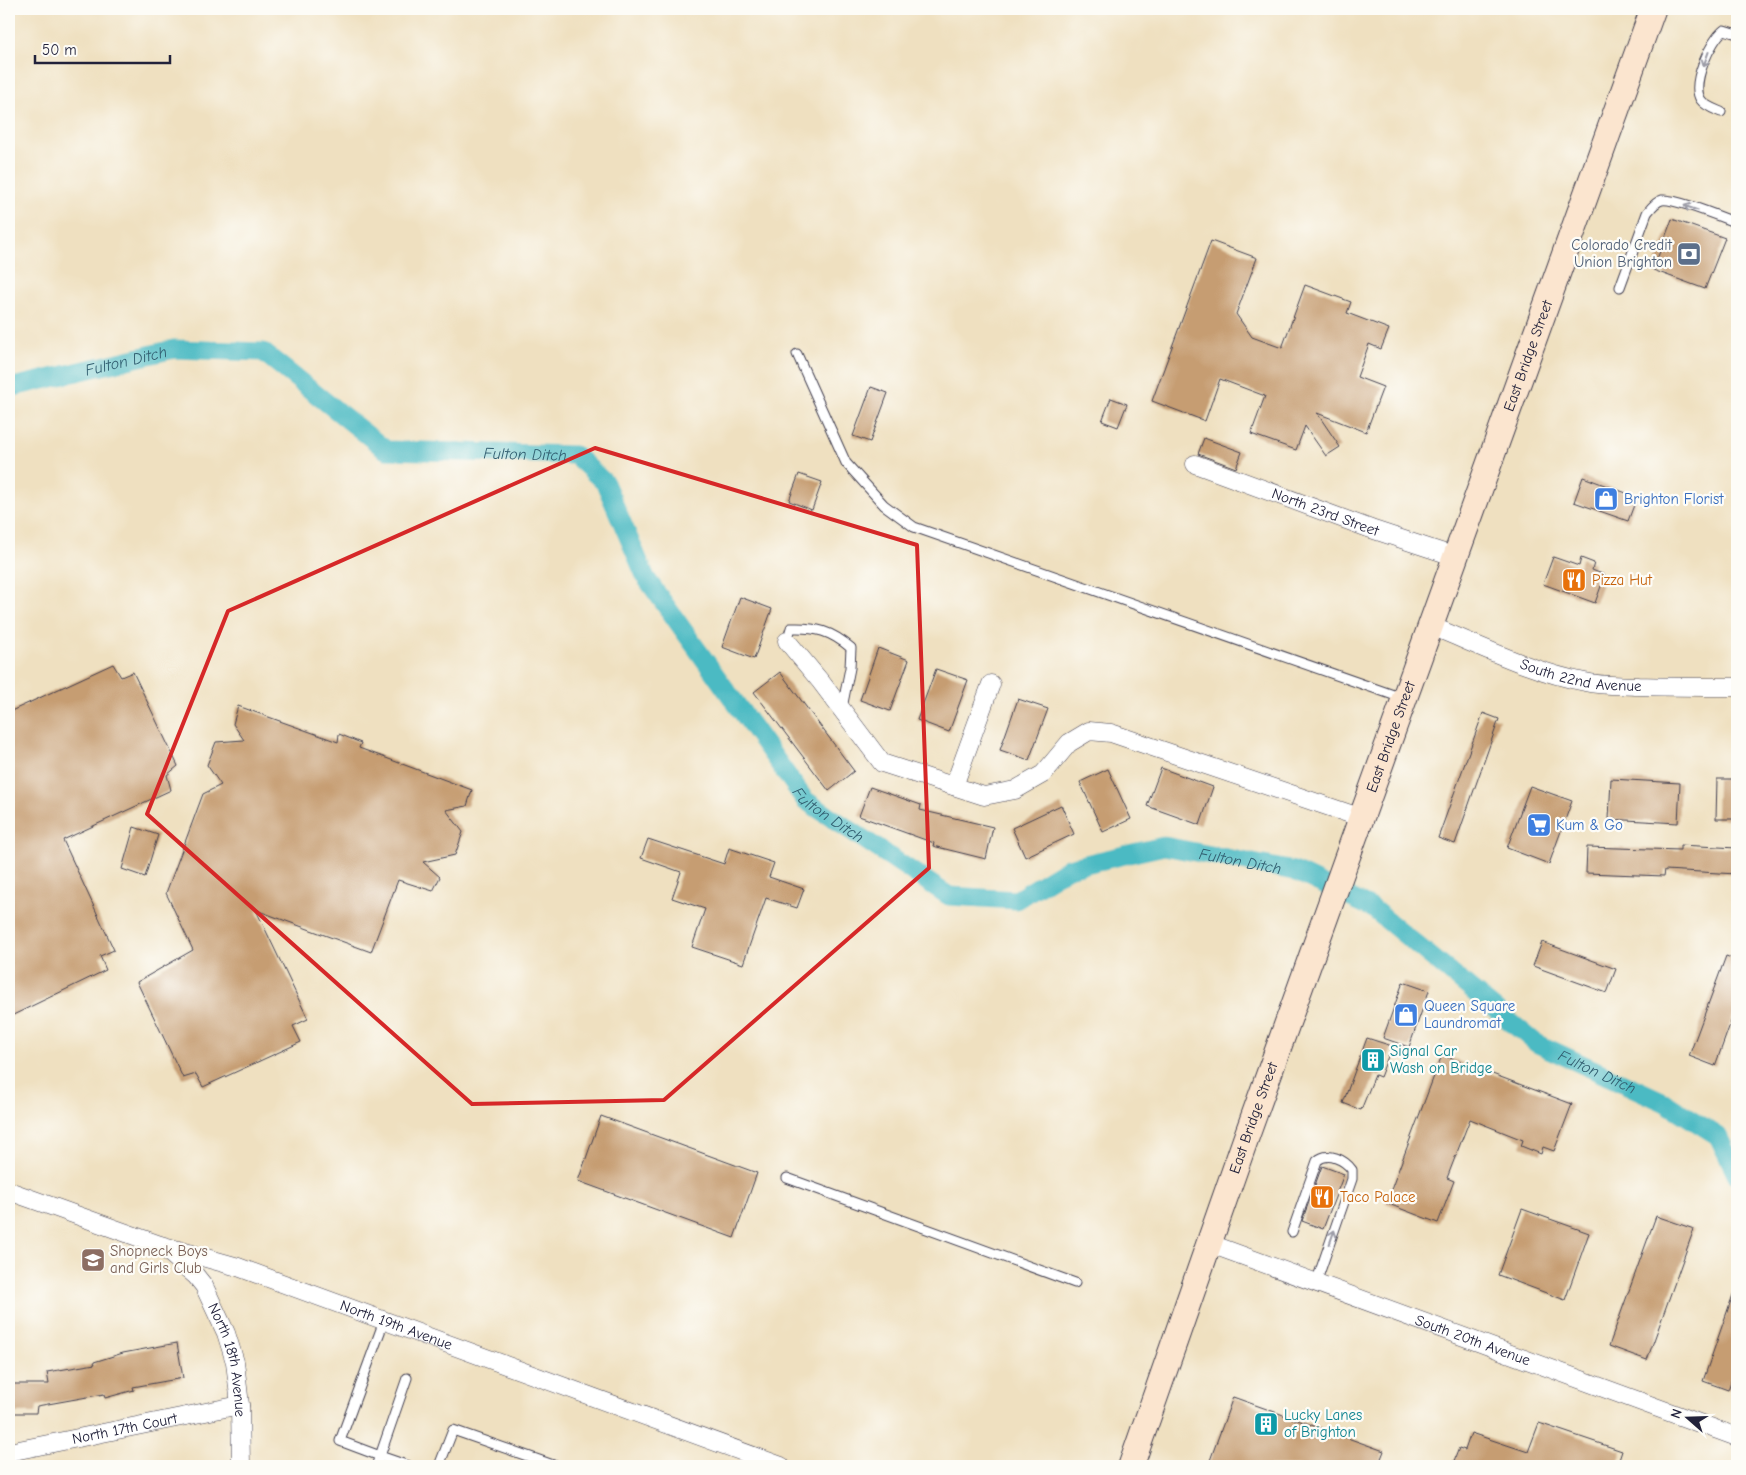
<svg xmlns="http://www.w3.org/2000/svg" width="1746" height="1475" viewBox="0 0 1746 1475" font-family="'Comic Neue',sans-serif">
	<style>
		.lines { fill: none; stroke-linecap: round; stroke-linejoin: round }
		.canal { stroke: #4bbac3; stroke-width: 19 }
		.building { fill: #c69d72 }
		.lane-casing { stroke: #413e4f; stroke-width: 11 }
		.street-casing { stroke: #413e4f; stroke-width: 19 }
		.secondary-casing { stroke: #413e4f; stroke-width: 27 }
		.lane { stroke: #fff; stroke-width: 9 }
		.street { stroke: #fff; stroke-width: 18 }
		.secondary { stroke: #fbe5cf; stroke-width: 25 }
		.oneway { stroke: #9c9ca7 }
		.marked { fill: none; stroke: #d62828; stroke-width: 4; stroke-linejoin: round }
		.labels { text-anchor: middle; stroke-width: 4.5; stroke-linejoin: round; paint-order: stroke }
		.service-label { font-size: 15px; fill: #4e5e75; stroke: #fdfcf7; text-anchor: end }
		.street-label { font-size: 15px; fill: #22223b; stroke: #fdfcf7 }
		.shop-label { font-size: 15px; fill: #366cbe; stroke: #fdfcf7; text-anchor: start }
		.food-label { font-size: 15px; fill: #c56008; stroke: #fdfcf7; text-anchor: start }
		.culture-label { font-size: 15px; fill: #0d838f; stroke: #fdfcf7; text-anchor: start }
		.education-label { font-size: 15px; fill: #785e54; stroke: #fdfcf7; text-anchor: start }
		.water-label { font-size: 16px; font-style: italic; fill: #325f71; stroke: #fdfcf7 }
	</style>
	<rect width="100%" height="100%" fill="#fdfcf7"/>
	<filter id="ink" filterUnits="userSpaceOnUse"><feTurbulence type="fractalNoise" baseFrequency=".02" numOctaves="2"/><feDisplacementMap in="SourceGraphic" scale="10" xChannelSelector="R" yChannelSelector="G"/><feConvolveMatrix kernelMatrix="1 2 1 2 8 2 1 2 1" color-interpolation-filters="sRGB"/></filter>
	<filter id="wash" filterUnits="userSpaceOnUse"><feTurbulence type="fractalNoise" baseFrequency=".0096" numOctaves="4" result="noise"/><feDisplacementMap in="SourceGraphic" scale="20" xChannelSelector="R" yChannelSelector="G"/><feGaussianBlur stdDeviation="1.12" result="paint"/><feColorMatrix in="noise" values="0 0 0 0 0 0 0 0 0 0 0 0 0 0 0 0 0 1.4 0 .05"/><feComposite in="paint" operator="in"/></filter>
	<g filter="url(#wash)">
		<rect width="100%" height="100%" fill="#efe0c0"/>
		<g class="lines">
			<path class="canal" id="s1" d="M9 388 174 349 263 352 386 450 575 455 605 483 646 578 805 800 949 896 1016 900 1068 868 1164 846 1294 871 1372 908 1536 1043 1664 1102 1718 1136 1737 1175"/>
		</g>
		<g id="blocks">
			<path class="building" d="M1672 219 1725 238 1705 289 1653 270Z
				M1211 241 1257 258 1236 314 1252 337 1282 348 1305 285 1351 302 1347 313 1389 329 1381 349 1369 344 1357 377 1383 387 1366 432 1317 413 1340 447 1326 456 1305 426 1296 450 1251 434 1265 396 1220 379 1205 421 1152 401Z
				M871 387 888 393 870 442 853 436Z
				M1111 398 1127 404 1118 427 1102 421Z
				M1204 438 1242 452 1236 468 1198 454Z
				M799 474 822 482 812 510 789 501Z
				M1583 477 1637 497 1628 521 1574 502Z
				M1553 557 1579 566 1581 558 1594 563 1592 570 1605 575 1595 603 1543 584Z
				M740 597 772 609 754 659 722 647Z
				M878 648 909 660 890 711 860 700Z
				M113 664 121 677 133 672 178 766 167 775 171 790 63 840 114 950 100 956 106 970 9 1017V712Z
				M936 669 968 680 949 732 917 720Z
				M780 672 854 771 829 791 754 692Z
				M1018 699 1048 709 1029 760 1000 750Z
				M238 706 338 742 339 734 361 743 359 748 472 790 467 806 446 810 463 832 455 855 423 862 440 877 433 891 398 880 371 952 256 910 308 1019 293 1026 301 1042 203 1087 196 1074 183 1078 137 982 193 950 166 893 203 794 221 785 207 765 216 742 244 740 233 724Z
				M1483 713 1499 719 1455 844 1438 838Z
				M1161 768 1213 787 1200 825 1147 806Z
				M1108 769 1131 819 1103 832 1080 782Z
				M1611 779 1680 783 1678 823 1609 819Z
				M1717 779H1737V819H1716Z
				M1530 786 1572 801 1549 864 1507 848Z
				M870 787 921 805 920 810 993 827 986 859 933 846 934 843 859 816Z
				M1061 805 1074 834 1025 857 1012 828Z
				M134 827 158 835 145 877 122 869Z
				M648 839 724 864 729 848 774 863 769 877 804 889 797 908 766 898 743 964 692 947 705 909 672 898 681 872 641 858Z
				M1680 845 1737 848V874L1665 870 1664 876 1586 873 1587 847 1680 850Z
				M1542 942 1616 969 1607 993 1533 966Z
				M1726 956 1737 960V1005L1715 1066 1689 1056Z
				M1403 982 1429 991 1409 1047 1383 1038Z
				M1367 1038 1392 1046 1380 1077 1375 1075 1361 1110 1343 1103Z
				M1442 1055 1572 1104 1554 1151 1543 1147 1541 1154 1521 1146 1523 1140 1470 1119 1447 1178 1454 1181 1438 1223 1386 1203Z
				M601 1116 757 1173 734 1238 578 1181Z
				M1322 1166 1344 1174 1323 1229 1302 1221Z
				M1522 1209 1589 1233 1565 1300 1498 1275Z
				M1656 1216 1694 1229 1647 1360 1609 1346Z
				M1735 1289 1737 1290V1364L1728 1390 1703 1381Z
				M177 1343 183 1378 133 1387 134 1390 105 1398 104 1394 37 1406 36 1413H11V1407H9V1384H49L47 1372 95 1364 94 1362 123 1353Z
				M1233 1397 1384 1451 1378 1466H1208Z
				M1539 1423 1622 1451 1617 1466H1452L1459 1448 1465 1450 1471 1433 1528 1452Z"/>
		</g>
	</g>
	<g filter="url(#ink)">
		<use href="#blocks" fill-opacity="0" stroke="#413e4f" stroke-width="1"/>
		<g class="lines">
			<defs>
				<path id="lane" d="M1721 112C1714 109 1705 106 1701 100 1690 84 1711 40 1724 30L1737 34
					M1620 287 1647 213C1651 208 1655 202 1662 200 1675 198 1723 218 1737 223
					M797 354 846 463 884 505 914 527 1402 698
					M787 641 791 628C816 627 831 631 851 648L850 668 842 708
					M787 1178 1075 1283
					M1292 1232 1317 1161C1328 1151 1345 1160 1352 1170V1179L1316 1283
					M407 1378 380 1456 409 1466
					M376 1466 380 1456 340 1441 384 1321
					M439 1466 453 1430 556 1466"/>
				<g id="street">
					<path id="s2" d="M1195 464 1371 529 1456 557"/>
					<path id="s3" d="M1431 626C1481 646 1532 672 1585 682 1602 686 1620 685 1638 686 1671 687 1704 687 1737 687"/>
					<path d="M787 641 821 682 882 763 984 796 1015 790 1043 774 1069 743 1089 731 1111 733 1362 818"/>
					<path d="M954 786 991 684"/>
					<path id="s4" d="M9 1191 160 1245 238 1267 781 1466"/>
					<path id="s5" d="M1208 1243 1737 1437"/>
					<path id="s6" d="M164 1248 196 1276 204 1286 226 1333 235 1362 240 1405 241 1466"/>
					<path id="s7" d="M9 1452 240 1405"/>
				</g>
				<g id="secondary">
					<path id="s8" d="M1131 1466 1247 1135 1653 9"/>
				</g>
			</defs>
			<use href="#lane" class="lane-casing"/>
			<use href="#street" class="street-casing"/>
			<use href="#secondary" class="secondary-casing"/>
			<use href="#lane" class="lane"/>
			<use href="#street" class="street"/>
			<use href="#secondary" class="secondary"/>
		</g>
		<defs><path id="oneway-shaft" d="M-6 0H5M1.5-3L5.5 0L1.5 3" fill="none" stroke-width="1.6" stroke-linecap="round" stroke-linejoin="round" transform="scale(1.25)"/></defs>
		<g class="oneway">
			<use href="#oneway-shaft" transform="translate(1706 59) rotate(110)"/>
			<use href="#oneway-shaft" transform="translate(1691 208) rotate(-161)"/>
			<use href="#oneway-shaft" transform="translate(1332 1237) rotate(-71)"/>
		</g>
	</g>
	<path class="marked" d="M595 448 917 545 929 868 664 1100 472 1104 147 814 228 611Z"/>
	<defs>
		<symbol id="bank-square" viewBox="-11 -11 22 22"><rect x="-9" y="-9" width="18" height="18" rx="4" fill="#5c6f8a" stroke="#fdfcf7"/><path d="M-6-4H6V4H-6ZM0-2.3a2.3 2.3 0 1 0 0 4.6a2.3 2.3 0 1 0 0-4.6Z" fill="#fff"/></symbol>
		<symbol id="shop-square" viewBox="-11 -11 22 22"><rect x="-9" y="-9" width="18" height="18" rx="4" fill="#3f7fe0" stroke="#fdfcf7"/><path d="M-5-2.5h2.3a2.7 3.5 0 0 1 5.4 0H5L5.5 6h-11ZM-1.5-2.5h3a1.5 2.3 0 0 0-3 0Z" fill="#fff"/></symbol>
		<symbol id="restaurant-square" viewBox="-11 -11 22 22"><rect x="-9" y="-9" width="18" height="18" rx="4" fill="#e8710a" stroke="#fdfcf7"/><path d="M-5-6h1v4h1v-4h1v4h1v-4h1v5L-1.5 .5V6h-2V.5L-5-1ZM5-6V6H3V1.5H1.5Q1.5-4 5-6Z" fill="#fff"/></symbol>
		<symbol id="supermarket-square" viewBox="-11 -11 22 22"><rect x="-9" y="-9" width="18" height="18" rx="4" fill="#3f7fe0" stroke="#fdfcf7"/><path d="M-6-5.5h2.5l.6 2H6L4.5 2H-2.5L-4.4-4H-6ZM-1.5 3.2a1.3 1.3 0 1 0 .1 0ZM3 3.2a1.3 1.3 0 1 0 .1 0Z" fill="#fff"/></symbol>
		<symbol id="building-square" viewBox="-11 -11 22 22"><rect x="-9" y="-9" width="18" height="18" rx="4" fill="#0f9aa8" stroke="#fdfcf7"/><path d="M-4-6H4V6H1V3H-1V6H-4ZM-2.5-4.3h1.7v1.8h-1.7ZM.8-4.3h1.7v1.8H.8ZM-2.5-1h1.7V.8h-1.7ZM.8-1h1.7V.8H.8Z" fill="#fff"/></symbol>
		<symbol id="school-square" viewBox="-11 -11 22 22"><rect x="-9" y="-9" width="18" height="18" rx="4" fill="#8d6e63" stroke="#fdfcf7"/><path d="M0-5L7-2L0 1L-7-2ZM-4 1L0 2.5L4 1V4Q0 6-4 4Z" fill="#fff"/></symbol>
	</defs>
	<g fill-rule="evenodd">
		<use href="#bank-square" x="1675" y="240" width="28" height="28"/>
		<use href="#shop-square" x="1592" y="485" width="28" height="28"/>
		<use href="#restaurant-square" x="1560" y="566" width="28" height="28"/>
		<use href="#supermarket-square" x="1525" y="811" width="28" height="28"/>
		<use href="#shop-square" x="1392" y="1001" width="28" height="28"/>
		<use href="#building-square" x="1359" y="1046" width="28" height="28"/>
		<use href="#restaurant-square" x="1308" y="1183" width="28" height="28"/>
		<use href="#school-square" x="79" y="1246" width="28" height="28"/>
		<use href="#building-square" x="1252" y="1410" width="28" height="28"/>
	</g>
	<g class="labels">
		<g class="service-label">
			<text x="1672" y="250">Colorado Credit<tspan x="1672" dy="17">Union Brighton</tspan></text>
		</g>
		<g class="street-label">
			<text dy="5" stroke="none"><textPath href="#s8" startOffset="1179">East Bridge Street</textPath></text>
			<text dy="5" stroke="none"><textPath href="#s2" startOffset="139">North 23rd Street</textPath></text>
			<text dy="5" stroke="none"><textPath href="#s3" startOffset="159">South 22nd Avenue</textPath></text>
			<text dy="5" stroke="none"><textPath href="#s8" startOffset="774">East Bridge Street</textPath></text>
			<text dy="5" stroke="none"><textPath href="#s8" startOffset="369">East Bridge Street</textPath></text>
			<text dy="5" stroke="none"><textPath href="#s4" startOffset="410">North 19th Avenue</textPath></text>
			<text dy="5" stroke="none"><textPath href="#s5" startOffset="282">South 20th Avenue</textPath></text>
			<text dy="5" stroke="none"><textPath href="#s6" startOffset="134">North 18th Avenue</textPath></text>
			<text dy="5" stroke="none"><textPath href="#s7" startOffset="118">North 17th Court</textPath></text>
		</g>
		<g class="shop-label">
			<text x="1624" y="504">Brighton Florist</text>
			<text x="1556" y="830">Kum &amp; Go</text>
			<text x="1424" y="1011">Queen Square<tspan x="1424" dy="17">Laundromat</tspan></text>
		</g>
		<g class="food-label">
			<text x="1592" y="585">Pizza Hut</text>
			<text x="1340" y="1202">Taco Palace</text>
		</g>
		<g class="culture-label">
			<text x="1390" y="1056">Signal Car<tspan x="1390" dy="17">Wash on Bridge</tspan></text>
			<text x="1284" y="1420">Lucky Lanes<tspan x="1284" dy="17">of Brighton</tspan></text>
		</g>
		<g class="education-label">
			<text x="110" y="1256">Shopneck Boys<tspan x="110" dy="17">and Girls Club</tspan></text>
		</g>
		<g class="water-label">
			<text dy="6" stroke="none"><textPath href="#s1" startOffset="120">Fulton Ditch</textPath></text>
			<text dy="6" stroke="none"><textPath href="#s1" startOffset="555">Fulton Ditch</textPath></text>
			<text dy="6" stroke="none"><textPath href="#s1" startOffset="1050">Fulton Ditch</textPath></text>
			<text dy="6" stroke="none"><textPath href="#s1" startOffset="1500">Fulton Ditch</textPath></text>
			<text dy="6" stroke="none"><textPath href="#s1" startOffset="1921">Fulton Ditch</textPath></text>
		</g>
	</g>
	<rect width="1746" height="1475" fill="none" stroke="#fdfcf7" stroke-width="30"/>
	<g transform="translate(1688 1418) rotate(290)" stroke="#fdfcf7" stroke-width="4" paint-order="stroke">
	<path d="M0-4L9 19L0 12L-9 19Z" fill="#22223b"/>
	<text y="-8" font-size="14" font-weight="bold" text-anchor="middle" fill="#22223b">N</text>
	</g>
	<path d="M35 55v8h135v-8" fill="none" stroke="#22223b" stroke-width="2.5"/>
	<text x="42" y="55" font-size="15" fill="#22223b" stroke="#fdfcf7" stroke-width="4" paint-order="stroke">50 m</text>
</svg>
